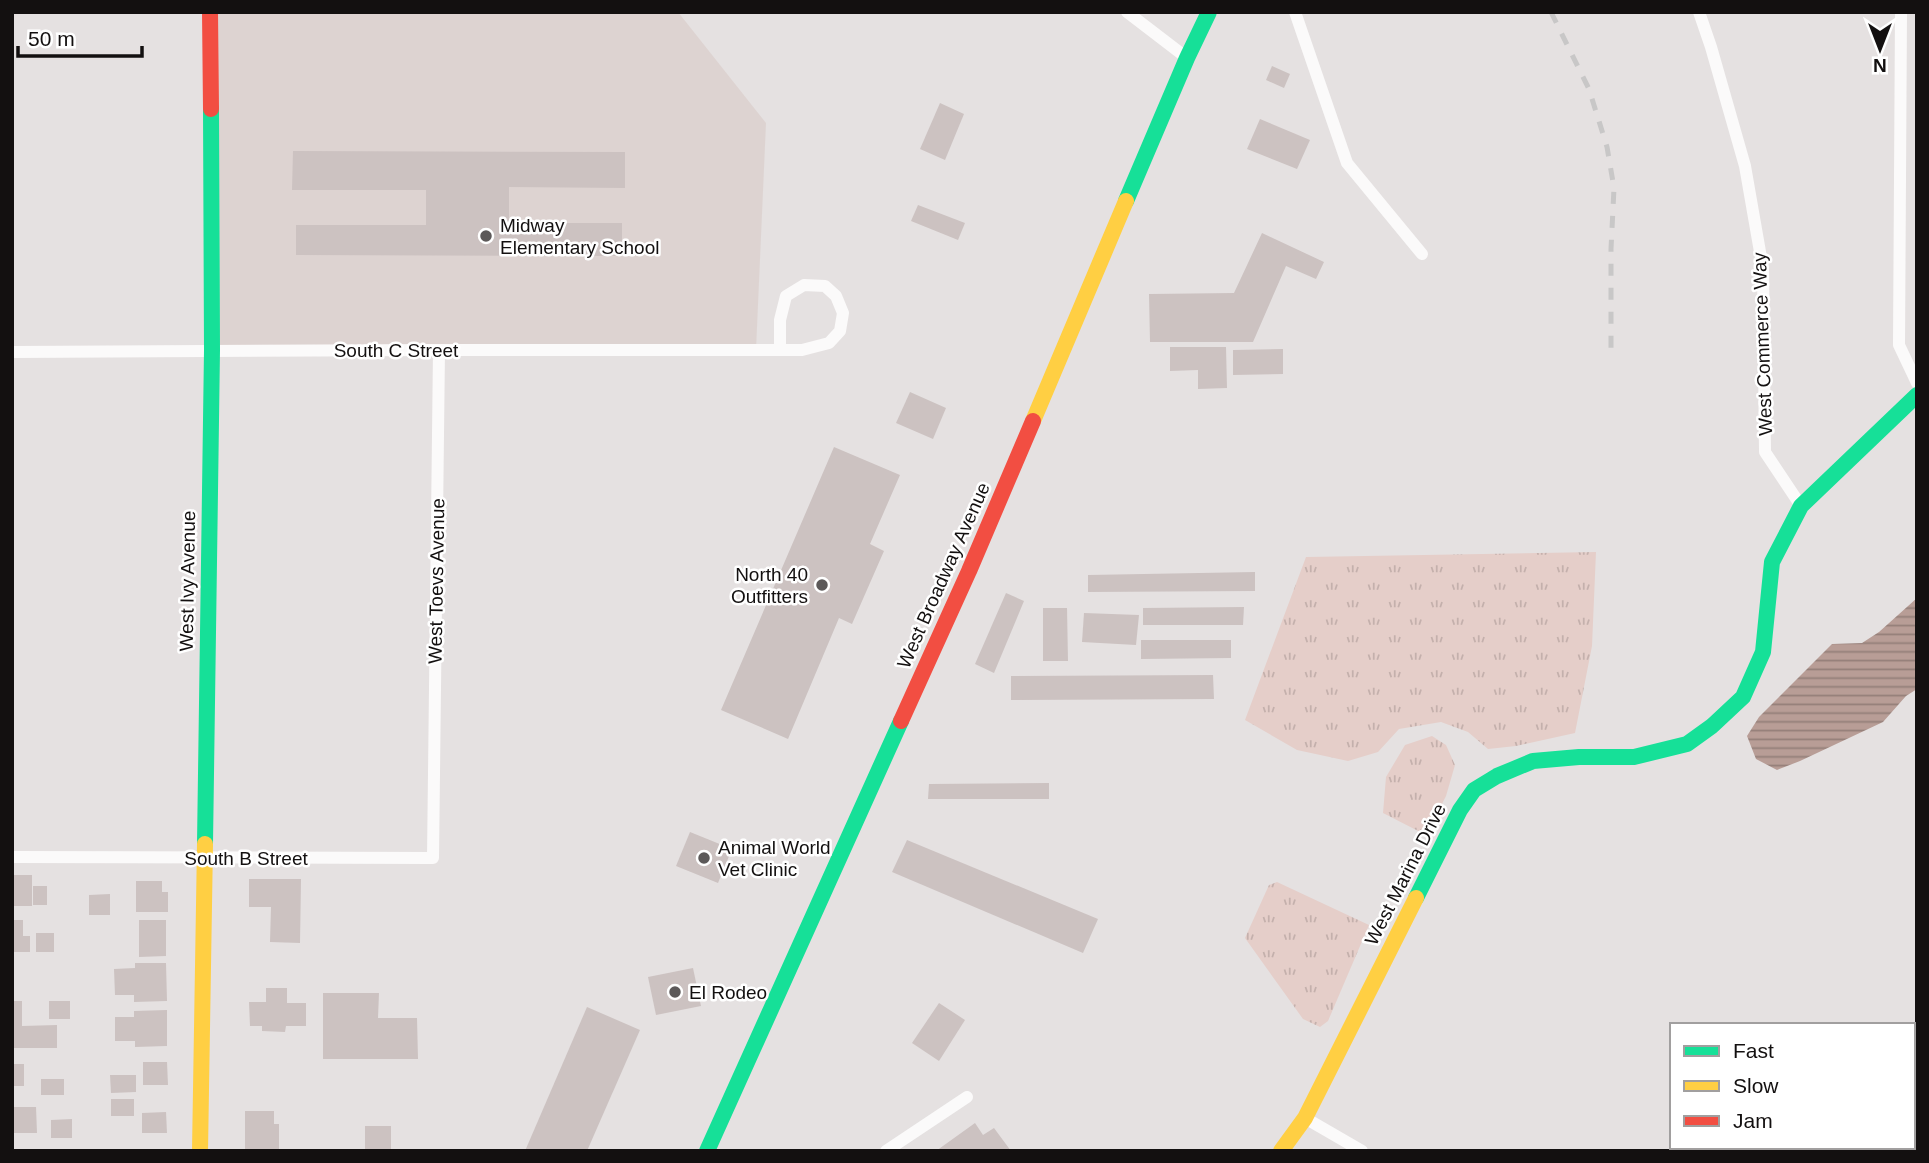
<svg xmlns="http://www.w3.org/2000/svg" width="1929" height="1163" font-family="Arial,sans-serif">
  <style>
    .built { fill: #ddd3d1 }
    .grass { fill: url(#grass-tufts) }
    .park { fill: url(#park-crowns) }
    .water { fill: url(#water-rules) }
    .building { fill: #ccc2c1 }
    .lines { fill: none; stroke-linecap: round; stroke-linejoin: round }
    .street { stroke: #fbfafa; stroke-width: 12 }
    .fast { stroke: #16e098; stroke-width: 16 }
    .slow { stroke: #ffcf43; stroke-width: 16 }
    .jam { stroke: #f24e42; stroke-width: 16 }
    .rail { stroke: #c8c7c7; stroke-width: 5; stroke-dasharray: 12 12; stroke-linecap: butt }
    .poi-dot { fill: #5c5959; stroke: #fff; stroke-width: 2.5 }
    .labels { text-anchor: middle; stroke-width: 5; stroke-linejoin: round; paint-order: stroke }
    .poi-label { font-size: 19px; fill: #131010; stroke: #fff; text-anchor: start }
    .street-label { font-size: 19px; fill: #131010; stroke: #fff }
  </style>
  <defs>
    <pattern id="grass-tufts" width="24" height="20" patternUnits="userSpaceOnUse" patternTransform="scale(1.75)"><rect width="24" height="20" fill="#e5cec9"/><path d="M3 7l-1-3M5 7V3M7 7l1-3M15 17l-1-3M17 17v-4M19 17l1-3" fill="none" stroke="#c4b0ac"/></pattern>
    <pattern id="park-crowns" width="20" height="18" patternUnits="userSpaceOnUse" patternTransform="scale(1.75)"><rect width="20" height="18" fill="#e5cec9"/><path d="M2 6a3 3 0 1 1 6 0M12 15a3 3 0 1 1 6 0" fill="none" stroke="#c4b0ac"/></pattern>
    <pattern id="water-rules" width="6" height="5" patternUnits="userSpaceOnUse" patternTransform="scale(1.75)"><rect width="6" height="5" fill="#b89d96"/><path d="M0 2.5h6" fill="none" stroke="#947f79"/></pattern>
  </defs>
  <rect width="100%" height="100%" fill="#e5e1e1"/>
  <path class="built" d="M211,12H678L766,123L756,350H212Z"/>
  <g class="grass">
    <path d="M1596,552L1592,646L1575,733L1516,746L1488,749L1468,732L1441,722L1399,729L1378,752L1348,761L1297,750L1245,720L1306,557Z"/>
    <path d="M1432,736L1446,745L1455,765L1446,796L1426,835L1383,813L1386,777L1405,745Z"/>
    <path d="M1277,882L1369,925L1328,1021L1320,1027L1303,1019L1245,938L1269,885Z"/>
  </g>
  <path class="park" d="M1917,1103V1151H1810L1818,1147H1913V1105Z"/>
  <path class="water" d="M1917,598V689L1906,696L1883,722L1800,761L1777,770L1756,759L1747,736L1759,717L1832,644L1862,643L1879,632Z"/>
  <g class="building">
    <path d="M1272,66L1290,74L1284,88L1266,80Z"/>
    <path d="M940,103L964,114L945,160L920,149Z"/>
    <path d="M1260,119L1310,140L1297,169L1247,149Z"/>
    <path d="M293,151L625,152V188L509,187V223H622V256L296,255V225H426V190H292Z"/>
    <path d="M918,205L965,223L958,240L911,221Z"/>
    <path d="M1262,233L1324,262L1316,279L1286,266L1253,342H1150L1149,294L1234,293Z"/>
    <path d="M1170,347H1226L1227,388L1198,389V370L1170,371Z"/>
    <path d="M1283,349V374L1233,375V350Z"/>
    <path d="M910,392L946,408L933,439L896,423Z"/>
    <path d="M834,447L900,475L870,544L884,551L852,624L839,618L788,739L721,710Z"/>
    <path d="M1255,572V591L1088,592V575Z"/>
    <path d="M1006,593L1024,601L994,673L975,664Z"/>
    <path d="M1244,607L1243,625H1143V608Z"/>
    <path d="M1043,608H1067L1068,661H1043Z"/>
    <path d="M1084,613L1139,615L1136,645L1082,642Z"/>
    <path d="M1141,640H1231V658L1141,659Z"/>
    <path d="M1213,675L1214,699L1011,700V676Z"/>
    <path d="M1049,783V799H928L929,784Z"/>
    <path d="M690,832L732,849L718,883L676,866Z"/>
    <path d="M907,840L1098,919L1083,953L892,872Z"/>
    <rect x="12" y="875" width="20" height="31"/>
    <path d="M249,879H301L300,943L270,942L271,907H249Z"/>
    <path d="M136,881H162V892H168V912H136Z"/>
    <rect x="33" y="886" width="14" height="19"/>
    <path d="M110,894V915H89V895Z"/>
    <path d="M12,920H23V936H30V952H12Z"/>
    <path d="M139,920H166V956L139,957Z"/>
    <rect x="36" y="933" width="18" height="19"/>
    <path d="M135,963H166L167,1001L134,1002V995H115L114,969L135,968Z"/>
    <path d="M693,968L701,1006L656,1015L648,977Z"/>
    <path d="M266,988H287V1003H306V1026H286L285,1032L262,1031V1026H250L249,1002H266Z"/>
    <path d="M323,993H379L378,1018H417L418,1059H323Z"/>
    <path d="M12,1001H22V1026L57,1025V1048H12Z"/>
    <rect x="49" y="1001" width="21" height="18"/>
    <path d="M939,1003L965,1020L939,1061L912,1043Z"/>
    <path d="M587,1007L640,1030L587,1151H525Z"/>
    <path d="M167,1010V1046L135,1047V1041H115V1017H134V1011Z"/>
    <path d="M143,1062H167L168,1085H143Z"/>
    <rect x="12" y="1064" width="12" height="22"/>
    <path d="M110,1075H136V1092L111,1093Z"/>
    <rect x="41" y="1079" width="23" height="16"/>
    <rect x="111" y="1099" width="23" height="17"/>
    <path d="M12,1107H36L37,1133H12Z"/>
    <path d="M245,1111H274V1124H279V1151H245Z"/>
    <path d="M166,1112L167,1133H142V1113Z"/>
    <path d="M72,1119V1138H51V1120Z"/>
    <path d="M975,1123L983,1135L994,1128L1011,1151H936Z"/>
    <rect x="365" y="1126" width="26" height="25"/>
  </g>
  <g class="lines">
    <g class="street">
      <path d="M1127,12L1187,58"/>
      <path d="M1295,12L1347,163L1422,254"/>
      <path d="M1699,12L1711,47L1745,166L1763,269L1765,452L1801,506"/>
      <path d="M1901,12L1899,345L1917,383"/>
      <path d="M12,352L439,350H802L829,343L840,331L843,313L836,296L825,286L804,285L786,296L780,320V350"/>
      <path d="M12,857L433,858L439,350"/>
      <path d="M1305,1118L1362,1151"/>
      <path d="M886,1151L967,1097"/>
    </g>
    <g class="fast">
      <path d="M1126,201L1187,58L1209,12"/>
      <path d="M205,844L212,350L211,109"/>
      <path d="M1416,898L1460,810L1474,790L1497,776L1533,761L1579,757H1634L1687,744L1712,726L1743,697L1763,652L1772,562L1801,506L1917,395"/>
      <path d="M707,1151L901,721"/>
    </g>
    <g class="slow">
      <path d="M1033,421L1126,201"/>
      <path d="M200,1151L205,844"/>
      <path d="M1281,1151L1305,1118L1416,898"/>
    </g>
    <g class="jam">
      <path d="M210,12L211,109"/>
      <path d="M901,721L969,571L1033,421"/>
    </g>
    <path class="rail" d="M1551,12L1589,89L1607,147L1614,188L1611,249V359"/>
  </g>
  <g class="poi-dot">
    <circle cx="486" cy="236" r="7"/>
    <circle cx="822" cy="585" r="7"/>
    <circle cx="704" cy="858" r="7"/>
    <circle cx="675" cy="992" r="7"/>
  </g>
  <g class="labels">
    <g class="poi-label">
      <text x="500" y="232">Midway<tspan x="500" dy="22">Elementary School</tspan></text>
      <text x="808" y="581" text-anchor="end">North 40<tspan x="808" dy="22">Outfitters</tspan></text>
      <text x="718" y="854">Animal World<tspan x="718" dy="22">Vet Clinic</tspan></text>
      <text x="689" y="999">El Rodeo</text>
    </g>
    <g class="street-label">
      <text transform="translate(1762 344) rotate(-92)" y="7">West Commerce Way</text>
      <text x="396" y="357">South C Street</text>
      <text transform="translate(943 575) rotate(-66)" y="7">West Broadway Avenue</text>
      <text transform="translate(187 581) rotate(-89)" y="7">West Ivy Avenue</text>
      <text transform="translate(436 581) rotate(-89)" y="7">West Toevs Avenue</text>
      <text x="246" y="865">South B Street</text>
      <text transform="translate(1405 874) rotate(-63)" y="7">West Marina Drive</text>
    </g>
  </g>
  <rect width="1929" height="1163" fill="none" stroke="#131010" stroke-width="28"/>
  <rect x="1670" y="1023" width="245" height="126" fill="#ffffff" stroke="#a19f9f" stroke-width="2"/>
  <rect x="1684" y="1046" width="35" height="10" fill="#16e098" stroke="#a19f9f" stroke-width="2"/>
  <text x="1733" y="1058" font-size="21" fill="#131010">Fast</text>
  <rect x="1684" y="1081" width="35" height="10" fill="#ffcf43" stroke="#a19f9f" stroke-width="2"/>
  <text x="1733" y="1093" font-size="21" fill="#131010">Slow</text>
  <rect x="1684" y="1116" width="35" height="10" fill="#f24e42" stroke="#a19f9f" stroke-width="2"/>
  <text x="1733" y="1128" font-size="21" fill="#131010">Jam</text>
  <g transform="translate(1880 49) rotate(180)" stroke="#ffffff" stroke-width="5" paint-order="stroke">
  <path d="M0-5L12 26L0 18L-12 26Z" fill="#131010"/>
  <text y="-10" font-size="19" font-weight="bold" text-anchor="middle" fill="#131010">N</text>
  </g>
  <path d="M18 46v10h124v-10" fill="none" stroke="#131010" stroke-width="3.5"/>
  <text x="28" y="46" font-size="21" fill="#131010" stroke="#ffffff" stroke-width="5" paint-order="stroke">50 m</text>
</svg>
